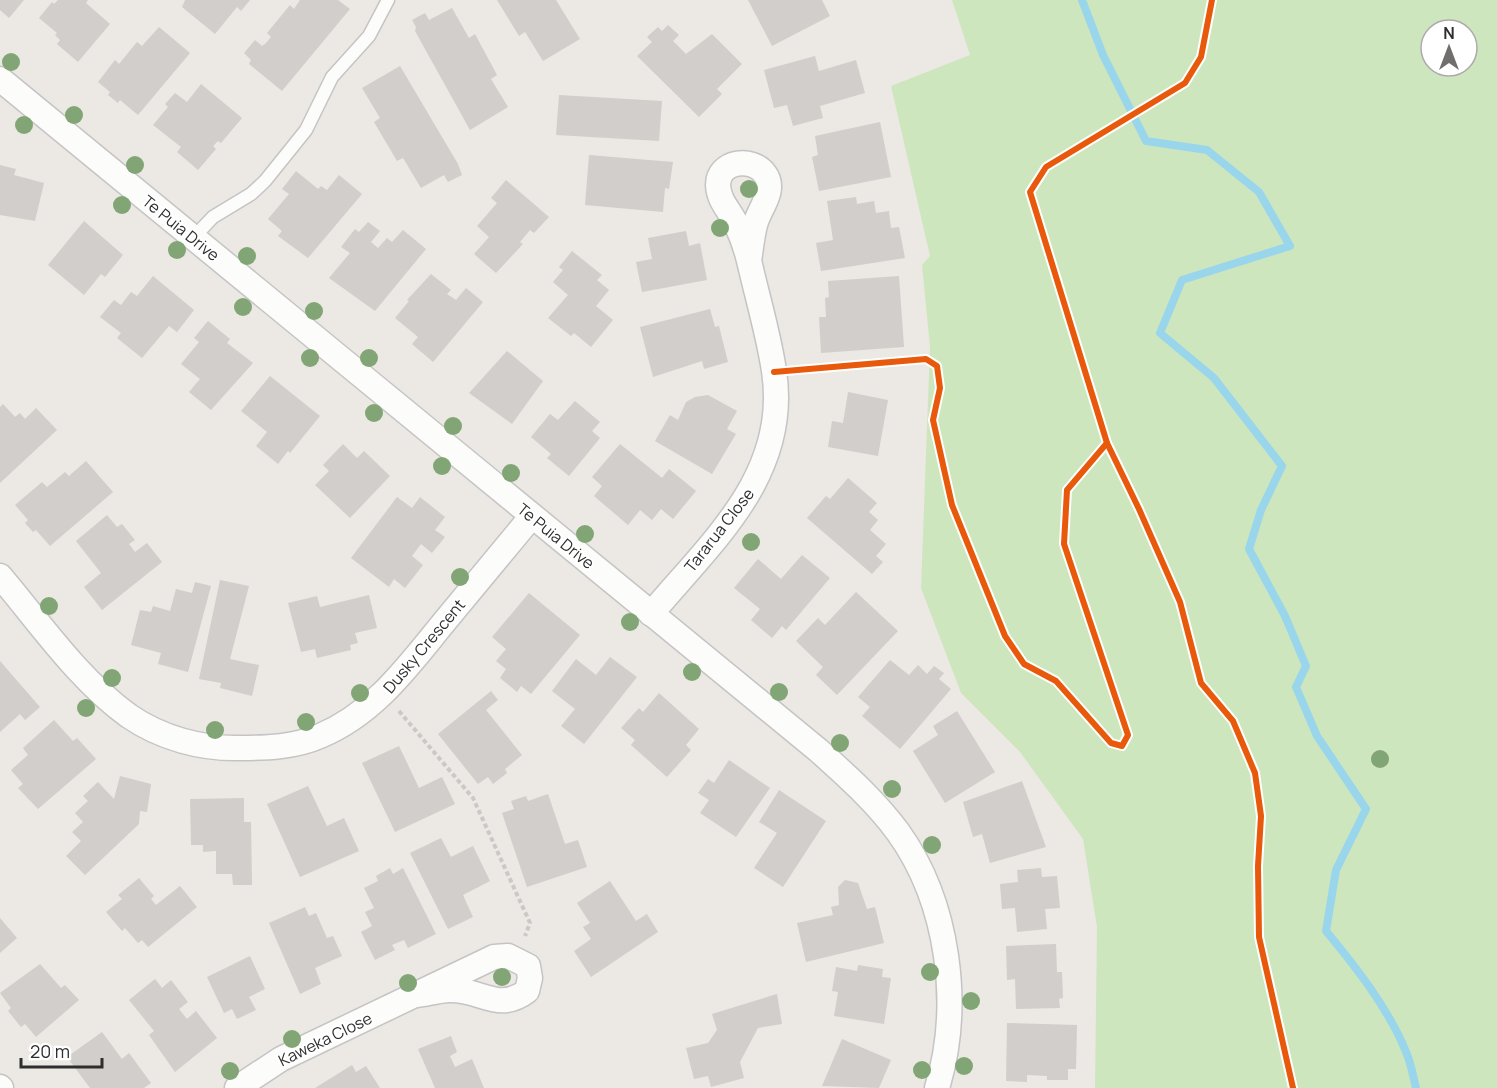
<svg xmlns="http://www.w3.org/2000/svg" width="1497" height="1088" font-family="Manrope,sans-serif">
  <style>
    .green { fill: #cee6be; fill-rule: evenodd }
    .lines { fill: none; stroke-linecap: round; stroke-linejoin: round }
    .stream { stroke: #99d6ec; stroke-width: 8 }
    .building { fill: #d1cecb }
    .service-casing { stroke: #c5c4c5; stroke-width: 15 }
    .minor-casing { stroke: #c5c4c5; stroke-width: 27 }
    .path { stroke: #c9c9c8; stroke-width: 4; stroke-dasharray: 4.5 3; stroke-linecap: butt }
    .service { stroke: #fcfcfb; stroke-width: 12 }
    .minor { stroke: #fcfcfb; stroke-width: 24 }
    .cycleway-casing { stroke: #fff; stroke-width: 10 }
    .cycleway { stroke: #e8590c; stroke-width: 6 }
    .tree { fill: #82a575 }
    .labels { text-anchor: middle; stroke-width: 4.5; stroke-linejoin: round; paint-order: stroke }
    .street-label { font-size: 16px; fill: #2e2e2e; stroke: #fff }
  </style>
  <rect width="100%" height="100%" fill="#ece8e4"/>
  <path class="green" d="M952,0H1497V1088H1095L1097,927L1083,839L1020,752L961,693L921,588L930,347L922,265L930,256L891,86L970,55ZM1431,30H1467V66H1431Z"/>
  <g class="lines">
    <path class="stream" d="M1082,0L1103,55L1146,141L1207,150L1259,192L1290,246L1182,280L1160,333L1214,378L1282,466L1261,510L1249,549L1285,616L1306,666L1296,687L1317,736L1366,809L1336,870L1326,931C1355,966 1389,1009 1406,1052C1411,1063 1413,1076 1416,1088"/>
  </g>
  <g class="building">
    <path d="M0,0H24L9,18L0,10Z"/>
    <path d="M58,0H88L86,3L110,24L78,62L57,44L60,40L55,35L57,33L39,18L52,2L54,4Z"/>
    <path d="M185,0H250L241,11L237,7L215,34L182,7Z"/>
    <path d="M300,0H338L350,9L282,91L249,64L251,60L244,53L255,40L262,46L266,43L271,37L267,33L290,5L294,9Z"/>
    <path d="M497,0H556L580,39L543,61L525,32L519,36Z"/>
    <path d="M748,0H822L830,16L772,46Z"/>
    <path d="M452,8L469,38L475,34L497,75L491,79L508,107L470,130L415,31L416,27L412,20L425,13L429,20Z"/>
    <path d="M668,25L679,35L673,41L686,54L712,34L742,64L717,89L722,94L699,117L637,56L652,42L647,37L658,27L662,31Z"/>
    <path d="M159,27L190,53L138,115L120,100L118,103L108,95L110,92L98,82L115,60L119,64L137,42L142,46Z"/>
    <path d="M815,56L819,71L856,60L865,93L820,106L823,118L793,126L787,105L774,108L764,70Z"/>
    <path d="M400,66L458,164L462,175L448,182L444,175L421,188L403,158L397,161L374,122L380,118L362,88Z"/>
    <path d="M201,84L242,118L221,143L218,141L213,146L216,149L198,170L177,152L181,147L153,125L168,107L165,104L175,93L187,102Z"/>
    <path d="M559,95L662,101L659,141L556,135Z"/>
    <path d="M880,122L891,177L819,191L812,157L818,155L815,136Z"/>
    <path d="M589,155L673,162L669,189L665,188L663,212L585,205Z"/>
    <path d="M0,165L16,169L14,175L44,183L35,221L0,215Z"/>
    <path d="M296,171L318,189L321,186L327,190L339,175L362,194L308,258L278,236L282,231L268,219L289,194L282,189Z"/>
    <path d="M506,180L549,217L534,233L530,230L520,242L523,244L496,273L474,254L489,237L477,226L497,203L491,198Z"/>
    <path d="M856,197L857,204L874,201L876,213L889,211L891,228L899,227L905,258L821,271L816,243L833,240L827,201Z"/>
    <path d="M84,221L123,255L105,277L101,274L84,295L48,265Z"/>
    <path d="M368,222L380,231L371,242L378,248L387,238L392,242L403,230L426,249L375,311L329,278L350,253L341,247L355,229L359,232Z"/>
    <path d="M686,231L689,246L700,243L707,280L642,292L636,262L652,259L648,238Z"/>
    <path d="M572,251L602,275L597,280L609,290L596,306L613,320L591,347L574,333L571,336L548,318L568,295L553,282L563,270L559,267Z"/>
    <path d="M431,274L451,290L447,294L456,300L466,288L483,302L433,362L412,344L418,337L395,318L409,301L407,300Z"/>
    <path d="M153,276L194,310L177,332L169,326L142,358L117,338L121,333L100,317L114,300L121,305L131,292L137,296Z"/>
    <path d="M899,276L904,347L821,353L819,317H826L825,298L829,297L828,281Z"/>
    <path d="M710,309L715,327L719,326L728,362L704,369L702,361L653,377L640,327Z"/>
    <path d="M208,321L230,339L227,343L253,363L211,410L189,392L200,379L181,364L199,342L194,338Z"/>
    <path d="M507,351L543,381L512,424L469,393Z"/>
    <path d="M270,376L320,416L290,453L288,451L278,464L256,446L267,432L241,411Z"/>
    <path d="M848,392L888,400L878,456L828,447L832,421L843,423Z"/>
    <path d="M708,395L737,411L727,429L736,434L712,474L655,441L670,415L678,420L686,402L695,397Z"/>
    <path d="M575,401L600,422L592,431L600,438L569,476L547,458L551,454L531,437L550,414L558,420Z"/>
    <path d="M3,404L15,417L20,413L25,419L36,408L57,430L0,483V407Z"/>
    <path d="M343,444L357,458L364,451L390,476L350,518L315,485L329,471L323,465Z"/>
    <path d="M620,444L662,478L669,469L696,491L673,519L661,509L652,520L640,510L628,525L594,496L602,486L592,477Z"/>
    <path d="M86,461L113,492L50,546L36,530L33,532L25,523L28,520L15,505L42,482L47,487L65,472L69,476Z"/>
    <path d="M848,478L877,503L869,512L878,520L870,530L886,544L876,556L883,562L872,574L807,518L826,496L830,499Z"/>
    <path d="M397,497L412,508L420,497L445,517L435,530L445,537L432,553L421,544L412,556L423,565L405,588L394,579L389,587L351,558Z"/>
    <path d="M107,515L117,527L122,524L135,540L129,544L135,552L147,543L162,562L102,610L84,587L101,573L76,541Z"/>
    <path d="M802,555L830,578L786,630L782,626L772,638L751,620L760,609L734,588L758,559L781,579Z"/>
    <path d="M220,580L249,586L230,659L259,665L252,696L220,688L221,683L199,679Z"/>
    <path d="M195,582L211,586L188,672L158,664L161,653L131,645L140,610L151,612L153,606L170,611L176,589L192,593Z"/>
    <path d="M856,592L898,631L837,695L816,675L823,667L796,641L818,618L825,625Z"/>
    <path d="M529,593L580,635L531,694L521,686L517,692L500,678L506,669L496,661L506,649L492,637Z"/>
    <path d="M369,595L377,628L355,633L358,643L350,645L351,650L317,658L315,649L301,652L288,603L317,596L320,607Z"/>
    <path d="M610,657L637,677L584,744L561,726L575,709L552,691L576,659L596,675Z"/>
    <path d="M890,660L909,675L918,665L927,674L934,666L944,673L939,679L951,689L900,749L862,716L870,707L858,697Z"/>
    <path d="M0,661L40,707L25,720L20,714L0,732Z"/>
    <path d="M491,691L498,700L486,710L522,755L505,769L507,773L493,784L488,777L478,784L438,734Z"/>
    <path d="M659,693L699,729L686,745L691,750L667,777L631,745L635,740L621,728L639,708L643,712Z"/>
    <path d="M957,711L995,772L945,803L913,751L938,735L933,726Z"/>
    <path d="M54,720L73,741L77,738L96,759L38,809L18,788L23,784L11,770L28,755L23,748Z"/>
    <path d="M399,746L419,788L442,777L455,804L395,832L362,763Z"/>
    <path d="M729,760L770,788L736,837L700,813L709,800L698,793L708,779L714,783Z"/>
    <path d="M120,776L151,784L147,812L140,811L139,824L85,875L66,856L81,841L72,832L83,822L75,813L88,801L83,796L98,782L114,799Z"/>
    <path d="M1022,781L1046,847L990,863L982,834L973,837L963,802Z"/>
    <path d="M308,786L327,826L344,818L359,851L300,877L267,804Z"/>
    <path d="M779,790L826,821L783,887L754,868L777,833L759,822Z"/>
    <path d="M548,794L565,844L578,840L587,867L527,887L502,813L514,809L511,801L526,796L528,801Z"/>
    <path d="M244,798V822H251L252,885H233L232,874H216V851L203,852V845H191L190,799Z"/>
    <path d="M441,838L451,857L473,846L490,881L463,895L473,917L448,929L410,853Z"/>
    <path d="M390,868L393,874L403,868L436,934L408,948L404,940L392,945L395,950L375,960L361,932L372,926L365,912L374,908L364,888L378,881L376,876Z"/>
    <path d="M1041,868L1042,877L1057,876L1060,908L1045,909L1047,929L1017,932L1015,908L1002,909L1000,884L1018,882L1017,870Z"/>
    <path d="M139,878L154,896L151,899L156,905L180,886L197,907L148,947L142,940L138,943L125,928L122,931L106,912L122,899L118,895Z"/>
    <path d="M845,880L858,883L867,909L875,907L884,943L806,962L797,923L833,915L831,907L839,905L838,887Z"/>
    <path d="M610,881L636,921L647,914L658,932L591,977L574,951L591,939L583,927L590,923L577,903Z"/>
    <path d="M305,907L309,916L316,913L327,938L333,936L342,956L315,968L321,984L300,994L269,923Z"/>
    <path d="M0,918L17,938L0,953Z"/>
    <path d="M1056,944L1057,972H1062L1063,998L1059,999L1060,1008L1016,1009L1015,979L1007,980L1006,946Z"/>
    <path d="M250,956L265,989L249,997L256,1010L237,1019L232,1009L224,1013L207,977Z"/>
    <path d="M40,964L61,988L65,985L79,1000L36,1037L25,1024L21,1027L8,1011L11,1008L0,993Z"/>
    <path d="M858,965L883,969L882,977L891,978L884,1024L834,1016L838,992L832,991L836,967L857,971Z"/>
    <path d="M155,979L162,988L171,980L188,1002L179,1009L187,1019L196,1011L217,1038L175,1072L149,1035L154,1031L129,1000Z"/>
    <path d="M777,994L782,1024L758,1028L740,1062L744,1078L711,1087L708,1076L694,1079L686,1048L708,1043L717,1030L712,1014Z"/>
    <path d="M1007,1023L1077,1025L1076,1069H1068V1080H1047V1076L1027,1075V1082L1006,1081Z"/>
    <path d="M102,1032L122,1059L129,1053L151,1083L144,1088H90L67,1057Z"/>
    <path d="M451,1036L457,1052L450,1056L455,1067L472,1059L484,1088H435L418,1049Z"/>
    <path d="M842,1039L891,1060L879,1088L822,1086Z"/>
    <path d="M352,1065L356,1072L366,1066L380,1088H315Z"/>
  </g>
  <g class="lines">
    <g class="service-casing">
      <path id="service" d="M193,238L213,217L251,194L265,181L306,130L332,77L369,36L388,0"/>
    </g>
    <g class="minor-casing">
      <g id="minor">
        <path d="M0,79L818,750C847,776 875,801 898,832C949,903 962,1006 937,1088"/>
        <path d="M0,576C40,623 78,679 129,716C161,738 201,749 240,748C267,748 295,747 320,736C375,713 408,666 445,621C474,586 503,551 532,516"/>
        <path d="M651,614C711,542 790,475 774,371C769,337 759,303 751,269C748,255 743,239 737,226C731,211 719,203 718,185C718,161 752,156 765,174C777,191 759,208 755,225C752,236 751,249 749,261"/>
        <path d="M0,1087L1,1088"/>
        <path d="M237,1088L281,1059L494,957L508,956L528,966L530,978L527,991C498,1013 481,989 450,990C439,990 427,994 417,995"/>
      </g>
    </g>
    <path class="path" d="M399,711L473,798L530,923L525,936"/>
    <use href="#service" class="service"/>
    <use href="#minor" class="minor"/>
    <g class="cycleway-casing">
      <g id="cycleway">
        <path d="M1212,0L1201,57L1185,83L1046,167L1030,192L1107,443L1139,509L1180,602L1201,683L1233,721L1255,773L1261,816L1258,866L1259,937L1293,1088"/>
        <path d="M774,372L926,359L937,366L940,388L933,420L952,505L1005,636L1024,664L1056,681L1111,743L1122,746L1128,735L1064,544L1067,490L1107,443"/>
      </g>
    </g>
    <use href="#cycleway" class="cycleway"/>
  </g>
  <g class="tree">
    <circle cx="11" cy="62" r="9"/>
    <circle cx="74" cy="115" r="9"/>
    <circle cx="24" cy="125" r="9"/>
    <circle cx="135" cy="165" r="9"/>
    <circle cx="749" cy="189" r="9"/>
    <circle cx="122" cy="205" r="9"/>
    <circle cx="720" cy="228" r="9"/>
    <circle cx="177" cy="250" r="9"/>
    <circle cx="247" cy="256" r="9"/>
    <circle cx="243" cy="307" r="9"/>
    <circle cx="314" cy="311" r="9"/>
    <circle cx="310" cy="358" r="9"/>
    <circle cx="369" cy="358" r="9"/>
    <circle cx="374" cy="413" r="9"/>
    <circle cx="453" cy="426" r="9"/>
    <circle cx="442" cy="466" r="9"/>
    <circle cx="511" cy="473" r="9"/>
    <circle cx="585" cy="534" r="9"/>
    <circle cx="751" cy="542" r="9"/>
    <circle cx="460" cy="577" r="9"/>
    <circle cx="49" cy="606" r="9"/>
    <circle cx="630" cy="622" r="9"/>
    <circle cx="692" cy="672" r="9"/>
    <circle cx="112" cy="678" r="9"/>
    <circle cx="779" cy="692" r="9"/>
    <circle cx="360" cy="693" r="9"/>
    <circle cx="86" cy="708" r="9"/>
    <circle cx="306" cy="722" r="9"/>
    <circle cx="215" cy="730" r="9"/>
    <circle cx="840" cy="743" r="9"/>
    <circle cx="1380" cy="759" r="9"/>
    <circle cx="892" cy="789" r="9"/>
    <circle cx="932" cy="845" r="9"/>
    <circle cx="930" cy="972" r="9"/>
    <circle cx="502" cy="977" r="9"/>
    <circle cx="408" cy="983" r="9"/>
    <circle cx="971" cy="1001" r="9"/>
    <circle cx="292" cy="1039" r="9"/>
    <circle cx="964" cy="1066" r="9"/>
    <circle cx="922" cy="1070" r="9"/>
    <circle cx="230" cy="1071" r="9"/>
  </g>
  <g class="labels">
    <g class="street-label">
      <text transform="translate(181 228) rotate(39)" y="6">Te Puia Drive</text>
      <text transform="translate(719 530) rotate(-52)" y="6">Tararua Close</text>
      <text transform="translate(556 536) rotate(39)" y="6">Te Puia Drive</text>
      <text transform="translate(424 646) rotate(-50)" y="6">Dusky Crescent</text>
      <text transform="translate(325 1039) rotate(-26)" y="6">Kaweka Close</text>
    </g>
  </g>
  <g transform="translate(1449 48)"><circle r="28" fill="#ffffff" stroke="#ababab" stroke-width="1.5"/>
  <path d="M0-4.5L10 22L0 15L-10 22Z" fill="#706f6e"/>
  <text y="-9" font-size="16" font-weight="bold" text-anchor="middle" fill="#2e2e2e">N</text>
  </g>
  <path d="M21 1058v9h81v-9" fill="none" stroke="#2e2e2e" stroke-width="3"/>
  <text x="30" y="1058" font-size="18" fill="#2e2e2e" stroke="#ffffff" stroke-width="4.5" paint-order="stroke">20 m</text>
</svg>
